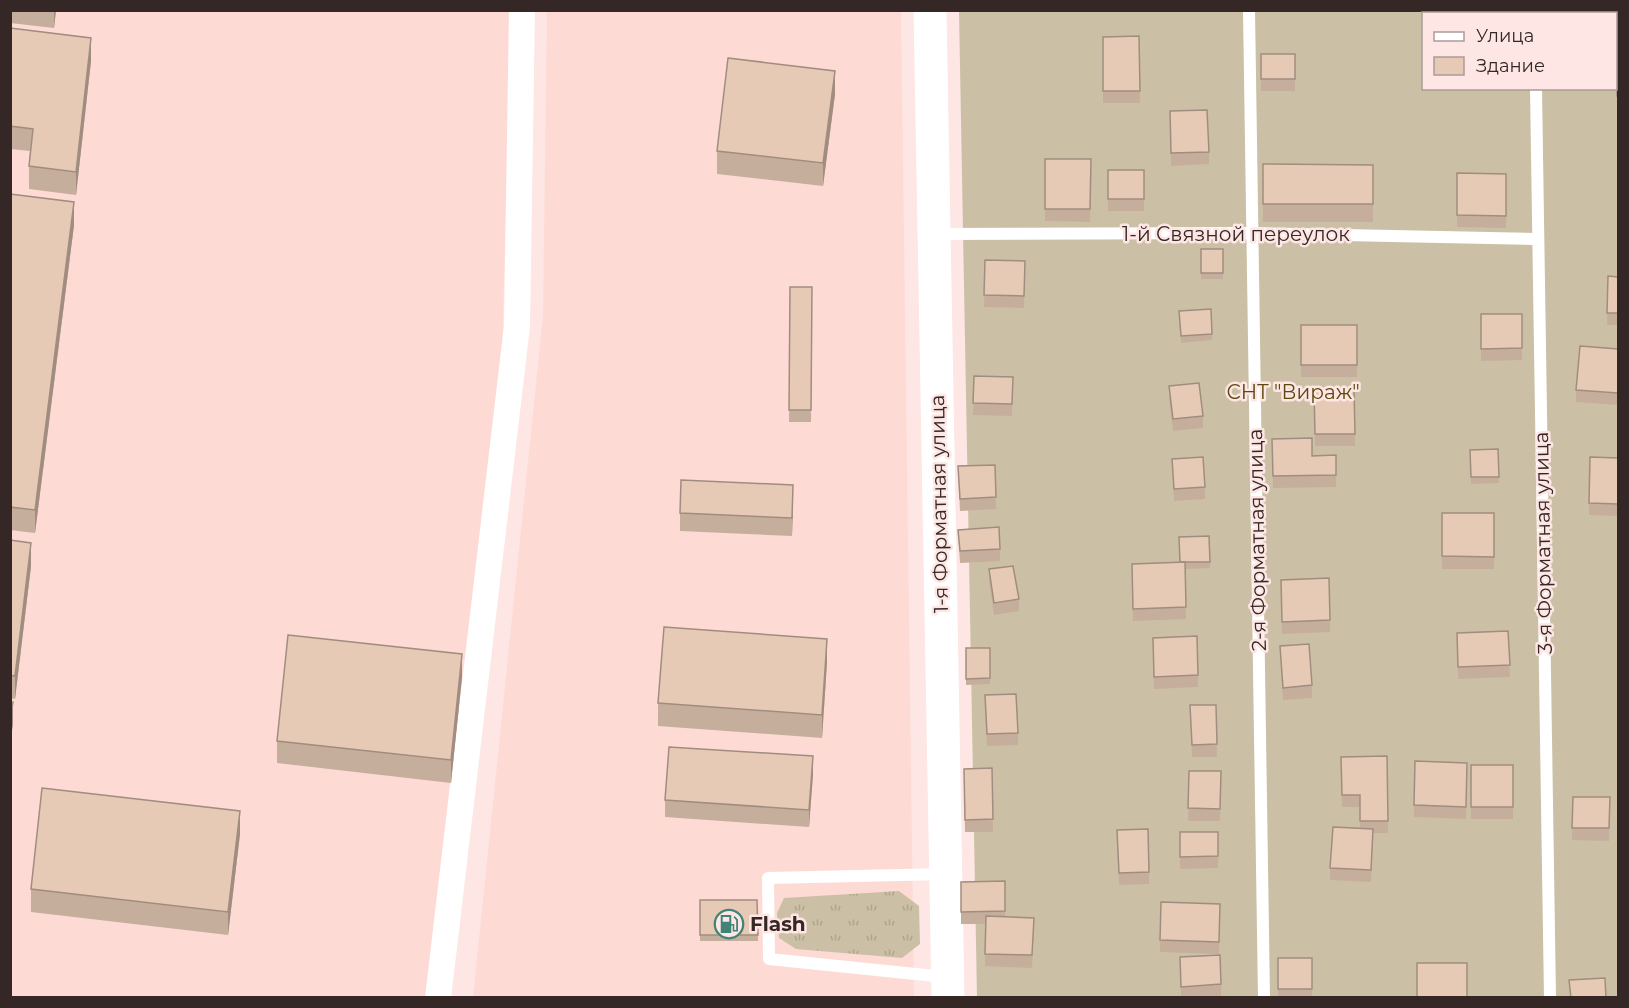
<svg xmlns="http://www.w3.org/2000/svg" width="1629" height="1008" font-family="Montserrat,sans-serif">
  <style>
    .built { fill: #fedad5 }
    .grass { fill: url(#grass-tufts) }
    .garden { fill: #cbc0a5; fill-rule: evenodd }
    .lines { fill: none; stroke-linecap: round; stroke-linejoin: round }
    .lane { stroke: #fff; stroke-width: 12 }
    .street { stroke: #fff; stroke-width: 26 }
    .secondary { stroke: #fff; stroke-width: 33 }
    .wall { fill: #c6ae9d }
    .shaded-wall { fill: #a18d7f }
    .building { fill: #e6cab6; stroke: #a18d7f; stroke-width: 1.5 }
    .labels { text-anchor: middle; stroke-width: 5; stroke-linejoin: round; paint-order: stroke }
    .street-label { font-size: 20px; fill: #342725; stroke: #fde6e3 }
    .park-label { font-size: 20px; fill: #5c4811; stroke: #fde6e3 }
    .poi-label { font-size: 20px; font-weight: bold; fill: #342725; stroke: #fde6e3; text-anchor: start }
  </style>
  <defs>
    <pattern id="grass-tufts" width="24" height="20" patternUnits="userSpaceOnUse" patternTransform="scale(1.5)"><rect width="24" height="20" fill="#cbc0a5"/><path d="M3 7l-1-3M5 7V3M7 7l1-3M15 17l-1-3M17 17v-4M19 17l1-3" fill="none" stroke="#afa58e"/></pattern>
  </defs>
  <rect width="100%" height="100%" fill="#fde6e3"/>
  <g class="built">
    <path d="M10,11H511L502,358L433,997H11Z"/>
    <path d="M547,11H901L914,997L473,998L543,316Z"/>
  </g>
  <path class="grass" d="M899,891L919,906L920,944L902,958L796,949L779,938L777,913L784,898Z"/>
  <path class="garden" d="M959,11H1618V997H977ZM1424,14H1616V88H1424Z"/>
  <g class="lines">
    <g class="lane">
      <path d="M1249,10L1264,998"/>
      <path d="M1535,10V14"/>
      <path d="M1536,88L1550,998"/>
      <path d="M936,234L1252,233L1538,239"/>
      <path d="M945,874L768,878L769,959L945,977"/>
    </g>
    <path class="street" d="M438,998L517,326L522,10"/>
    <path class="secondary" d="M930,10L948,998"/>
  </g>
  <g class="wall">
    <path d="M10,10H56L54,28L10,23Z"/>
    <path d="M1600,10H1618V108H1617L1616,14H1600Z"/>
    <path d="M10,28L91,61L76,195L29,189V166L30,151L10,149Z"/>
    <path d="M1139,36L1140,103H1103V37Z"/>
    <rect x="1261" y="54" width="34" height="37"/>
    <path d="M835,94L823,186L717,174V151Z"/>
    <path d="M1170,111L1209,152V164L1171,166Z"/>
    <path d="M1045,159H1091L1090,222L1045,221Z"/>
    <path d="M1263,164L1373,165V222H1263Z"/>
    <rect x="1108" y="170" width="36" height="41"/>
    <path d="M1457,173L1506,174V228L1457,227Z"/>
    <path d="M10,194L74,225L35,533L10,530Z"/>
    <rect x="1201" y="249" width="22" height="30"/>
    <path d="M985,260L1025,261L1024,308L984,307Z"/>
    <path d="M1608,276L1618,277V325H1607Z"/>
    <path d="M790,287H812L811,422H789Z"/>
    <path d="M1179,311L1212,334V340L1181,343Z"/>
    <path d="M1481,314H1522V360L1481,361Z"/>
    <rect x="1301" y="325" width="56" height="52"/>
    <path d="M1618,349V405L1576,402V390Z"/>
    <path d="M974,376L1013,377L1012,416L973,415Z"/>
    <path d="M1169,386L1203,416V428L1173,431L1169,399Z"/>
    <path d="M1354,389L1355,446H1315L1314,390Z"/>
    <path d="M1272,439L1312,456L1336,455V487L1273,488Z"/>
    <path d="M1498,449L1499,483L1471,484L1470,450Z"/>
    <path d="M1618,458V516L1589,515V503Z"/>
    <path d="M1172,459L1205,487V499L1174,501Z"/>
    <path d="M995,465L996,509L960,511L958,466Z"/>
    <path d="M793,503L792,536L680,531V513Z"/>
    <rect x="1442" y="513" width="52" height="56"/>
    <path d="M958,530L1000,549V561L960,563Z"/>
    <path d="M1209,536L1210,568L1185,569L1186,619L1133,621L1132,576L1180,562Z"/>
    <path d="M10,540L31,566L15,699L10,698Z"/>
    <path d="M989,569L1019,599V611L994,615L989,581Z"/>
    <path d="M1281,580L1330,620V632L1282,634Z"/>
    <path d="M1508,631L1510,677L1458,679L1457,633Z"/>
    <path d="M1280,646L1312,685V698L1283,700Z"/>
    <path d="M966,648H990V684L966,685Z"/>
    <path d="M1153,650L1198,675V687L1154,689Z"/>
    <path d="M827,662L822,738L658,726V703Z"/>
    <path d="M462,677L451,783L277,763V741Z"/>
    <path d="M985,695L1018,733V745L987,746Z"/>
    <path d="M1190,705H1216L1217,757H1192Z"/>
    <path d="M1387,756L1388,833H1373L1371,882L1330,880V868L1360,828V807H1342L1341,757Z"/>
    <path d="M1467,763L1466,819L1414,817V805Z"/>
    <rect x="1471" y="765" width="42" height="54"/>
    <path d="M992,768L993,832H965L964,769Z"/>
    <path d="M1189,771H1221L1220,821H1188Z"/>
    <path d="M813,774L809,827L665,817V800Z"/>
    <path d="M1573,797H1610L1609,841L1572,840Z"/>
    <path d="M1180,832H1218V868L1180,869Z"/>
    <path d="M240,834L228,935L31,912V889Z"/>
    <path d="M1117,842L1149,872V884L1119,885Z"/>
    <path d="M1005,881V917L1034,918L1032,968L985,966L986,924H961V882Z"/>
    <path d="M700,900H757L758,941H700Z"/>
    <path d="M1161,902L1220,904L1219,954L1160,952Z"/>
    <path d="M1180,957L1221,984V997L1181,998Z"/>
    <rect x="1278" y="958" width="34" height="40"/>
  </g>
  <g class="shaded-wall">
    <path d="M54,10H56L54,28Z"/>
    <path d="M91,38V61L76,195V172Z"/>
    <path d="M835,71V94L823,186V163Z"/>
    <path d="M74,202V225L35,533V510Z"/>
    <path d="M793,485V503L792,536V518Z"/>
    <path d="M31,543V566L15,699V676Z"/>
    <path d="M827,639V662L822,738V715Z"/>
    <path d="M462,654V677L451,783V760Z"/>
    <path d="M13,702V725L10,742V719Z"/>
    <path d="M813,756V774L809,827V810Z"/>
    <path d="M240,811V834L228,935V912Z"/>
  </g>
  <g class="building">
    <rect x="1457" y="10" width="38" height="4"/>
    <path d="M1600,10H1618V20H1616V14H1600Z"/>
    <path d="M10,28L91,38L76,172L29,166L33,129L10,126Z"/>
    <rect x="1616" y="28" width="2" height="32"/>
    <path d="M1139,36L1140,91H1103V37Z"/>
    <rect x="1261" y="54" width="34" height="25"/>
    <path d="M728,58L835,71L823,163L717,151Z"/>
    <rect x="1617" y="64" width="1" height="32"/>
    <path d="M1207,110L1209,152L1171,153L1170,111Z"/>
    <path d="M1045,159H1091L1090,209H1045Z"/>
    <path d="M1263,164L1373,165V204H1263Z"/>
    <rect x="1108" y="170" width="36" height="29"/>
    <path d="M1457,173L1506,174V216L1457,215Z"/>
    <path d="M10,194L74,202L35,510L10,507Z"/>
    <rect x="1201" y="249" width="22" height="24"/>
    <path d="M985,260L1025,261L1024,296L984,295Z"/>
    <path d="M1608,276L1618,277V313H1607Z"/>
    <path d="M790,287H812L811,410H789Z"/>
    <path d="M1211,309L1212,334L1181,336L1179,311Z"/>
    <path d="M1481,314H1522V348L1481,349Z"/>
    <rect x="1301" y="325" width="56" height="40"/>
    <path d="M1580,346L1618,349V393L1576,390Z"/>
    <path d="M974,376L1013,377L1012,404L973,403Z"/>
    <path d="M1199,383L1203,416L1173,419L1169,386Z"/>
    <path d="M1354,389L1355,434H1315L1314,390Z"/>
    <path d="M1312,438V456L1336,455V475L1273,476L1272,439Z"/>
    <path d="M1498,449L1499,477H1471L1470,450Z"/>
    <path d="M1203,457L1205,487L1174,489L1172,459Z"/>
    <path d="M1590,457L1618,458V504L1589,503Z"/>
    <path d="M995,465L996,497L960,499L958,466Z"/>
    <path d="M681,480L793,485L792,518L680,513Z"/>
    <path d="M1442,513H1494V557L1442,556Z"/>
    <path d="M999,527L1000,549L960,551L958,530Z"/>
    <path d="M1209,536L1210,562H1180L1179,537Z"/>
    <path d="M10,540L31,543L15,676L10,675Z"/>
    <path d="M1185,562L1186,607L1133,609L1132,564Z"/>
    <path d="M1013,566L1019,599L994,603L989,569Z"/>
    <path d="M1329,578L1330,620L1282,622L1281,580Z"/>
    <path d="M664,627L827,639L822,715L658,703Z"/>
    <path d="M1508,631L1510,665L1458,667L1457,633Z"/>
    <path d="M288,635L462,654L451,760L277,741Z"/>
    <path d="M1197,636L1198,675L1154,677L1153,638Z"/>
    <path d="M1309,644L1312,685L1283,688L1280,646Z"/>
    <path d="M966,648H990V678L966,679Z"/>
    <path d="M1016,694L1018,733L987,734L985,695Z"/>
    <path d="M10,702H13L10,719Z"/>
    <path d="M1190,705H1216L1217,744L1192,745Z"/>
    <path d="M669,747L813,756L809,810L665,800Z"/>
    <path d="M1387,756L1388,821H1360V795H1342L1341,757Z"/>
    <path d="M1415,761L1467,763L1466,807L1414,805Z"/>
    <rect x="1471" y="765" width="42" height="42"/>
    <path d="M992,768L993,819L965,820L964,769Z"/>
    <path d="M1189,771H1221L1220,809L1188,808Z"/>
    <path d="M42,788L240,811L228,912L31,889Z"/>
    <path d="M1573,797H1610L1609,828H1572Z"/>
    <path d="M1333,827L1373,829L1371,870L1330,868Z"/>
    <path d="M1148,829L1149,872L1119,873L1117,830Z"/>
    <path d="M1180,832H1218V856L1180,857Z"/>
    <path d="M1005,881V911L961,912V882Z"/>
    <path d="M700,900H757L758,935H700Z"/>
    <path d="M1161,902L1220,904L1219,942L1160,940Z"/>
    <path d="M986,916L1034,918L1032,955L985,954Z"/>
    <path d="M1220,955L1221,984L1181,987L1180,957Z"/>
    <rect x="1278" y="958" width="34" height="31"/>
    <rect x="1417" y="963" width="50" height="35"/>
    <path d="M1605,978L1606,998H1571L1569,980Z"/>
  </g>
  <defs>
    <g id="fuel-ring" transform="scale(1.5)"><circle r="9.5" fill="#fde6e3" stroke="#408477" stroke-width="1.5"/><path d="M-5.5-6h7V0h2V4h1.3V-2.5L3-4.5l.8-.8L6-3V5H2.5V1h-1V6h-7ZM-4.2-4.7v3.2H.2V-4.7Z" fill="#408477"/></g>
  </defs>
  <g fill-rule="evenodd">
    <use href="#fuel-ring" x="729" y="924"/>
  </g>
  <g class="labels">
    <g class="street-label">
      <text x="1236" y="241">1-й Связной переулок</text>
      <text transform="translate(939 504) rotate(-91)" y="7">1-я Форматная улица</text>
      <text transform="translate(1257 540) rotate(-91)" y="7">2-я Форматная улица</text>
      <text transform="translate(1543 543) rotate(-91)" y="7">3-я Форматная улица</text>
    </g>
    <g class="park-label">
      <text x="1293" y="399">СНТ "Вираж"</text>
    </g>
    <g class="poi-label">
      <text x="750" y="931">Flash</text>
    </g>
  </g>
  <rect width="1629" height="1008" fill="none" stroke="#342725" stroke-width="24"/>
  <rect x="1422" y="12" width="195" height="78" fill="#fde6e3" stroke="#ad9a97" stroke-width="1.5"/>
  <rect x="1434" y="32" width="30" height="9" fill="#ffffff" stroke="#ad9a97" stroke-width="1.5"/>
  <text x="1476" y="42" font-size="18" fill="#342725">Улица</text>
  <rect x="1434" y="57" width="30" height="18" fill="#e6cab6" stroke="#ad9a97" stroke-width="1.5"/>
  <text x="1476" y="72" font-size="18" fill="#342725">Здание</text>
</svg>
